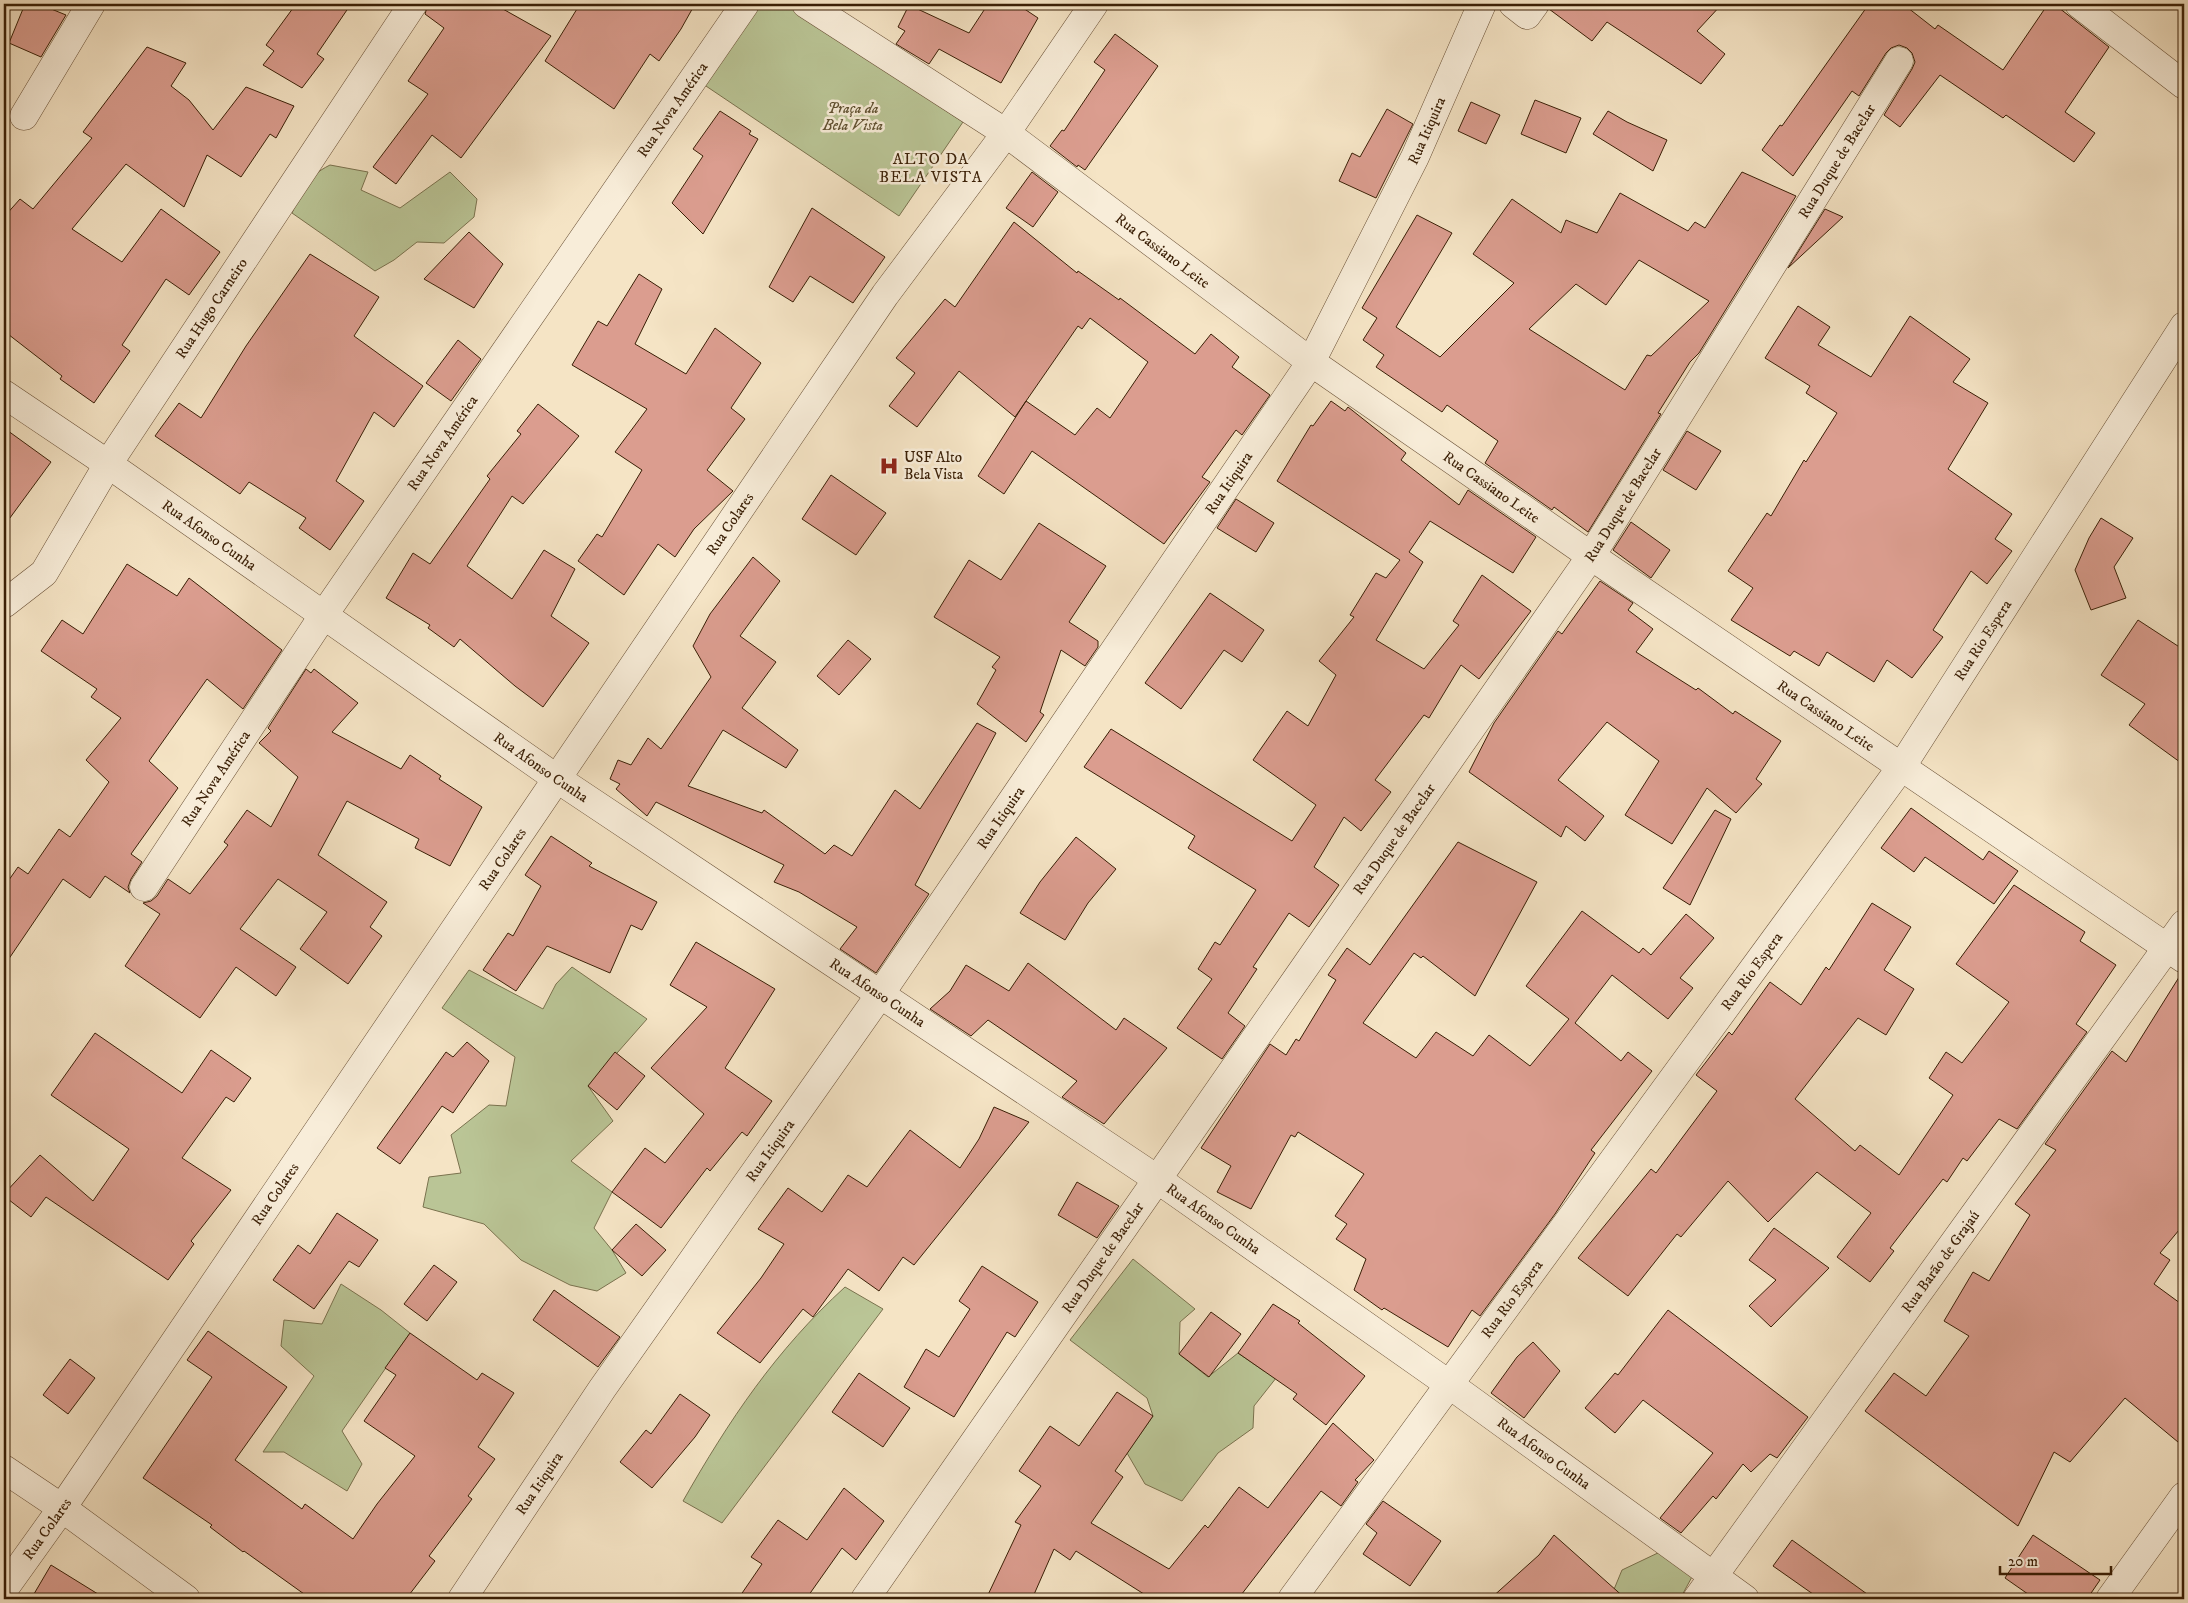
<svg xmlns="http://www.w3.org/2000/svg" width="2188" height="1603" font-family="'IM FELL DW Pica',serif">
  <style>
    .green { fill: #bac596; stroke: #7a724e }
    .building { fill: #db9d8f; stroke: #3a1f06; fill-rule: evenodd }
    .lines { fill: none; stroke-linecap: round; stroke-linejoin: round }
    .minor-casing { stroke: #695036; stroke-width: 29 }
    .minor { stroke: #f8edd9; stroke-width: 28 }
    .labels { text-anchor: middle; stroke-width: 5; stroke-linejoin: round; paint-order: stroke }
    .park-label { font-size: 15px; font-style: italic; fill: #605131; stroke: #f8edd9 }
    .street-label { font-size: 15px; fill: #3a1f06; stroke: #f8edd9 }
    .poi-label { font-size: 15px; fill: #3a1f06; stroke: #f8edd9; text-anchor: start }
    .neighbourhood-label { font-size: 16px; letter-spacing: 1px; fill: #3a1f06; stroke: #f8edd9 }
  </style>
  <rect width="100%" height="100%" fill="#f5e4c5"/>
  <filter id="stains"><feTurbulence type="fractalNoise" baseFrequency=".004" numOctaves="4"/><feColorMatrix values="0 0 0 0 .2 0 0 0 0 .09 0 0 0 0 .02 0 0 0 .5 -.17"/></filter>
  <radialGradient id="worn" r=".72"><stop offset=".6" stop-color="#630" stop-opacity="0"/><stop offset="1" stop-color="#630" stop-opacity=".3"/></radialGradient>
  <g class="green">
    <path d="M753,4H786L963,122L899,216L700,82Z"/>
    <path d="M330,165L368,172L361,190L400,208L450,172L477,199L474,217L444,243L417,242L394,260L375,271L292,213C303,189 306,177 330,165Z"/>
    <path d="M572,967L647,1019L588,1086L613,1121L571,1161L612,1192L594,1228L612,1250L626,1273L597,1291L570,1285L521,1260L484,1224L423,1207L429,1177L461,1173L451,1135L489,1105L506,1106L515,1057L442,1008L469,970L543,1009L556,984Z"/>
    <path d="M1133,1259L1195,1309L1180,1322L1179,1354L1208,1377L1238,1353L1264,1371L1284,1368L1254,1406L1253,1428L1218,1453L1182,1501L1145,1484L1127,1453L1153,1416L1147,1398L1070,1340Z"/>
    <path d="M341,1284L381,1310L410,1333L342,1431L362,1464L347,1491L284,1452H263L314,1376L281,1346L284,1320L322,1324Z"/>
    <path d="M845,1287L883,1309L722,1523L683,1501C729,1420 776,1350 845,1287Z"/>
    <path d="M1662,1551L1693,1575L1680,1599H1610L1622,1570Z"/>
  </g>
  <g class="building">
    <path d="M25,4H39L66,15L41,57L9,43Z"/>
    <path d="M296,4H351L317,54L324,59L302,88L263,65L274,51L266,45Z"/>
    <path d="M428,4H494L551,36L461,158L432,135L396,184L373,167L428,94L408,81L444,28L425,14Z"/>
    <path d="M580,4H695L681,29L659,61L650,54L614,109L545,61Z"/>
    <path d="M988,4H1017L1038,18L1001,83L939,49L929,64L896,44L905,31L898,27L909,5L969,33Z"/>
    <path d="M1550,4H1722L1697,31L1725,54L1701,84L1607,22L1592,41L1549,9Z"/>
    <path d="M1869,4H1903L1935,29L1938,25L2003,70L2048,4H2054L2109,47L2065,112L2095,133L2074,162L2006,115L2003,118L1940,75L1900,127L1884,115L1912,69L1915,62L1912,53L1907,48L1899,45L1891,48L1886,53L1859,96L1852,91L1793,176L1762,150L1780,125L1782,126Z"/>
    <path d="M1115,34L1158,66L1085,170L1078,165L1077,167L1050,146L1062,130L1064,131L1105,70L1094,62Z"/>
    <path d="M147,47L186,63L171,86L189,100L213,130L246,87L294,106L276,138L270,134L241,177L207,155L184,207L126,164L72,229L122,262L161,209L220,252L189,295L166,279L122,345L130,351L94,403L60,379L62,376L4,331V217L20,199L33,209L92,138L83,132Z"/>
    <path d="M1535,100L1581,118L1566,153L1521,134Z"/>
    <path d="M1471,102L1500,115L1486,144L1458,131Z"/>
    <path d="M1387,109L1413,124L1376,198L1339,181L1352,153L1360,157Z"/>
    <path d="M720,111L751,131L749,134L758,139L703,234L672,203L703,156L693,149Z"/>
    <path d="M1608,111L1627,122L1667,140L1653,171L1593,134Z"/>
    <path d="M1032,172L1058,192L1033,227L1006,208Z"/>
    <path d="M1742,172L1796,196L1699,353L1690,362L1658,413L1661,414L1588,532L1554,507L1552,510L1485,463L1498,441L1447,405L1442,412L1376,367L1384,355L1363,340L1377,318L1362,308L1417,215L1452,233L1396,327L1440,357L1514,283L1473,254L1512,199L1561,233L1566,220L1597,233L1620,193L1688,231L1695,222L1705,228ZM1639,260L1709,301L1651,356L1647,355L1625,390L1529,329L1576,284L1606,305Z"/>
    <path d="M812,208L885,257L853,303L810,276L793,302L769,287Z"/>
    <path d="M1825,209L1843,217L1788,268Z"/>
    <path d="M1014,222L1077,273L1078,271L1119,300L1120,298L1195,354L1211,334L1239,357L1232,367L1270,395L1242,435L1236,430L1202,477L1210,482L1164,544L1032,451L1004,494L978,476L1026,401L1075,435L1097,408L1110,418L1148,362L1090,318L1082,329L1078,326L1015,417L959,371L917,427L889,406L915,373L896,358L945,299L955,307Z"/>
    <path d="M469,232L503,264L474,308L424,279Z"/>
    <path d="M310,254L379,297L354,336L423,386L394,427L374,412L336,481L364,501L330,550L299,528L306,518L249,482L240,494L155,436L179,403L201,418L246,346Z"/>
    <path d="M639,274L662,289L635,344L686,374L715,328L761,363L731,408L745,419L707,470L733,491L694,529L675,557L658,544L624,595L578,561L597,534L602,537L642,470L615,452L647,409L572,365L598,321L607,326Z"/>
    <path d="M1798,306L1830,327L1818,345L1871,377L1910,316L1970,359L1953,382L1988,403L1948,469L2012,514L1995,539L2012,551L1987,584L1971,571L1933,630L1943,637L1912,678L1887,660L1874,682L1827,652L1819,666L1794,651L1790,656L1731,620L1753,588L1728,571L1767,513L1771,516L1804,460L1806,462L1837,413L1806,393L1810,386L1765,358Z"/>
    <path d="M458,340L481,359L451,401L426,383Z"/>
    <path d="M1331,401L1345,411L1348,407L1406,453L1401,460L1459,505L1468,490L1536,537L1513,573L1430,521L1409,552L1423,562L1376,640L1424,669L1459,625L1453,621L1482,575L1531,611L1479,679L1461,665L1429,718L1424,715L1375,780L1391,792L1361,831L1344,817L1314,867L1339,885L1309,927L1289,913L1253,967L1257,969L1228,1013L1245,1026L1222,1059L1177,1028L1212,979L1198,969L1215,942L1220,945L1256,890L1188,848L1195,836L1084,767L1111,729L1292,841L1316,805L1253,760L1287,711L1308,726L1336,675L1319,661L1354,617L1350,615L1376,573L1386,578L1400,560L1277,481L1311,425L1313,426Z"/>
    <path d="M538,404L579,436L523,504L512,496L467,566L512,599L544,550L575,569L551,616L589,643L543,707L515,686L460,639L454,647L428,628L430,625L386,598L413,553L430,564L490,479L487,476L521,434L517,431Z"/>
    <path d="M4,428L51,462L4,526Z"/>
    <path d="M1687,431L1721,451L1696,490L1663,470Z"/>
    <path d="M831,475L886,513L856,555L802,519Z"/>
    <path d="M1236,499L1274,523L1256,552L1217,528Z"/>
    <path d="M2101,518L2133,538L2114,567L2126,598L2091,610L2075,570L2089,538Z"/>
    <path d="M1631,522L1670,550L1651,578L1613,550Z"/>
    <path d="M1039,523L1106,566L1069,622L1098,641V647L1085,666L1061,650L1040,712L1044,715L1026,742L977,704L996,670L992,667L1000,657L934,617L969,560L1001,580Z"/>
    <path d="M753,557L780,581L740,636L776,662L742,708L798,750L786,768L723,730L688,786L762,813L764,810L825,854L834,845L852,856L895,790L920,809L977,723L996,733L915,885L929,894L876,973L840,949L857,927L799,892L774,882L784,865L656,802L647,816L616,789L620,784L610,779L618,760L631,765L648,738L661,749L711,677L693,646L710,614Z"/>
    <path d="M127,564L177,596L189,578L282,650L243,709L207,679L149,761L178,788L131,854L142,862L131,879L128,887L130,893L105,876L90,898L63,879L4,966V887L18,867L28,874L59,829L70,837L109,782L86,760L121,718L91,697L97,689L41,651L62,620L83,634Z"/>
    <path d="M1600,581L1633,603L1628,610L1653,629L1636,652L1696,690L1698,688L1733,714L1735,711L1781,741L1756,779L1762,784L1736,813L1707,788L1672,844L1625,815L1659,761L1607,722L1558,780L1604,816L1585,841L1566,826L1561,837L1469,772L1494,723L1558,631L1562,634Z"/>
    <path d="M1210,593L1264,630L1242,662L1224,650L1181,709L1145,683Z"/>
    <path d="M2138,620L2184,650V765L2129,725L2145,704L2101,675Z"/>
    <path d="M848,640L871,659L839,695L817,676Z"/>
    <path d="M306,669L311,673L314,669L358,703L332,732L401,769L410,755L441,776L439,779L482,807L450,866L415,848L419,839L347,801L318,855L387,902L370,927L382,936L348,984L300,949L327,912L278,879L240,929L296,967L276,996L236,967L200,1018L125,966L160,914L143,903L151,901L157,896L168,879L190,894L228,845L224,842L247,810L271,827L298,777L259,743L271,731L268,728Z"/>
    <path d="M1911,808L1983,860L1989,851L2018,871L1994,904L1925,857L1914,872L1881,848Z"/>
    <path d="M1715,810L1731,819L1690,905L1663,888Z"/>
    <path d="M551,836L592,863L589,866L657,902L642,930L631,925L610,973L547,946L516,991L483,970L508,933L513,936L541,886L525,875Z"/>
    <path d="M1076,837L1116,869L1088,903L1065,940L1020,913L1040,882Z"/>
    <path d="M1458,842L1537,882L1475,996L1423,956L1421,958L1414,953L1363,1023L1416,1058L1436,1032L1473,1056L1489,1035L1530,1066L1569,1019L1526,986L1582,911L1639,953L1643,948L1651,955L1686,914L1714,938L1680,978L1693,988L1668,1019L1612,975L1575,1023L1621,1061L1628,1052L1652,1071L1591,1150L1595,1153L1555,1214L1480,1316L1472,1310L1448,1347L1384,1308L1382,1310L1354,1290L1366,1259L1336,1239L1347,1224L1335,1216L1364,1174L1298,1132L1295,1137L1291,1135L1251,1209L1217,1192L1231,1166L1201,1148L1270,1044L1286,1055L1296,1039L1299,1041L1336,980L1328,975L1347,948L1370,965Z"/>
    <path d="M2014,885L2085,932L2080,941L2116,965L2076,1024L2087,1032L2017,1129L1999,1119L1967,1161L1963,1158L1947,1182L1943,1179L1890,1248L1894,1251L1870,1282L1837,1257L1871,1213L1817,1172L1768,1222L1728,1181L1681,1237L1677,1234L1628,1296L1578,1258L1651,1169L1656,1173L1717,1091L1696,1075L1729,1032L1732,1035L1770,982L1801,1005L1826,967L1829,970L1872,903L1911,927L1884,970L1914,989L1886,1035L1858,1018L1795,1099L1855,1151L1860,1145L1899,1175L1953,1095L1929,1078L1946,1052L1962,1063L2009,1002L1956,964Z"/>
    <path d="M696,942L775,989L725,1068L772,1101L747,1136L742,1132L710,1171L707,1168L661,1228L612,1192L645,1148L665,1163L704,1114L651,1068L707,1007L670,985Z"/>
    <path d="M1028,963L1116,1030L1124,1018L1167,1048L1104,1124L1062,1097L1077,1081L988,1020L971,1036L930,1009L950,991L966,965L1009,991Z"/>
    <path d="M2181,974H2184V1224L2160,1253L2170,1260L2154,1284L2184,1306V1447L2125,1398L2070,1462L2054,1452L2018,1526L1865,1411L1894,1373L1926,1396L1969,1336L1944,1321L1973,1272L1989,1281L2030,1215L2015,1204L2056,1150L2045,1144L2112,1051L2126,1062Z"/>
    <path d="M95,1033L182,1093L211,1050L251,1078L234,1102L226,1097L182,1158L231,1190L191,1241L194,1244L168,1280L46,1197L31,1217L4,1196V1194L40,1155L93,1201L129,1149L51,1095Z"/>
    <path d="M467,1042L489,1061L453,1113L442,1106L400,1164L377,1148L446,1052L453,1057Z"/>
    <path d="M615,1052L645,1076L617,1110L588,1086Z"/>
    <path d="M994,1107L1029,1122L914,1265L903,1257L879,1291L848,1269L813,1317L803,1309L760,1363L717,1333L761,1278L784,1244L758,1229L788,1188L822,1212L848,1175L867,1187L910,1130L960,1168L979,1139Z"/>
    <path d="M1077,1182L1119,1206L1097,1238L1058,1215Z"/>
    <path d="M337,1213L378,1240L359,1267L349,1261L314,1309L273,1280L298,1245L310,1254Z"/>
    <path d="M636,1224L666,1250L642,1276L612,1250Z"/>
    <path d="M1774,1228L1829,1268L1771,1327L1749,1306L1776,1280L1749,1260Z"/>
    <path d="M434,1265L457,1282L427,1321L404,1304Z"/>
    <path d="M982,1266L1038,1302L1015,1337L1007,1332L954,1417L904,1387L926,1349L939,1357L970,1309L959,1301Z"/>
    <path d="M554,1290L620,1337L598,1367L533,1320Z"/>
    <path d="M1273,1304L1300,1321L1298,1323L1365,1376L1326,1425L1293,1399L1297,1394L1238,1353Z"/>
    <path d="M1668,1310L1808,1417L1777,1458L1770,1454L1751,1472L1743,1464L1716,1499L1713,1496L1681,1533L1660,1518L1713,1453L1643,1400L1615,1433L1585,1408L1615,1373L1618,1375Z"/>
    <path d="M1211,1312L1241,1334L1209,1377L1179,1354Z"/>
    <path d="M208,1331L287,1387L235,1460L302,1509L305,1504L353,1539L377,1504L415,1456L364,1421L396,1375L385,1368L410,1333L477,1380L482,1373L514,1393L478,1447L495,1459L468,1496L472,1499L429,1556L435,1561L406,1599H311L244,1551L243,1552L210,1527L212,1525L143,1478L212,1377L187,1360Z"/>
    <path d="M1533,1342L1560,1371L1524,1418L1491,1393L1517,1357Z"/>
    <path d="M70,1359L95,1378L68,1414L43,1395Z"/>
    <path d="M859,1373L910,1408L883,1447L832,1412Z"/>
    <path d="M1117,1392L1153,1416L1115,1471L1123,1477L1091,1523L1169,1569L1205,1525L1208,1528L1239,1487L1268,1508L1333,1423L1374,1460L1355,1480L1358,1482L1341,1506L1321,1491L1238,1599H1144L1147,1596L1076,1551L1070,1560L1054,1549L1032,1599H986L1021,1525L1015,1522L1041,1486L1019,1471L1050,1426L1079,1446Z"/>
    <path d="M680,1394L710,1415L695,1437L652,1488L620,1462L646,1430L651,1434Z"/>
    <path d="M844,1488L884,1521L856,1560L842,1548L806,1599H738L762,1564L751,1557L778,1520L807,1540Z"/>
    <path d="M1383,1501L1441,1541L1410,1586L1363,1554L1377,1533L1366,1524Z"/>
    <path d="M1554,1535L1626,1599H1490L1539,1555Z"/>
    <path d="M2033,1535L2100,1580L2087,1599H2035L2005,1578Z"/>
    <path d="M1792,1540L1874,1599H1820L1773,1566Z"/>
    <path d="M51,1565L106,1599H31Z"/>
  </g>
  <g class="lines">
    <g class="minor-casing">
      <g id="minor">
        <path id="s1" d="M806,4L1006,133L1311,362L1591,556L2184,959"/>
        <path d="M1513,4L1527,15L1535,4"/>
        <path d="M2079,4L2184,85"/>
        <path d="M24,116L91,4"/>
        <path id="s2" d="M4,394L108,464L556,778L1157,1179L1450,1385L1745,1599"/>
        <path id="s3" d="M4,604L44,573L108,464L413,4"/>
        <path id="s4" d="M144,887L323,616L745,4"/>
        <path d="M4,1469L62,1508L186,1599"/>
        <path id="s5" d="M4,1589L62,1508L885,295L1006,133L1094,4"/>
        <path id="s6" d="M462,1599L602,1389L879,996L1311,362L1415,157L1482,4"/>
        <path id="s7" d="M865,1599L1591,556L1899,61"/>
        <path id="s8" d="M1292,1599L1902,766L2184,326"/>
        <path id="s9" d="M1697,1599L2184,924"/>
        <path d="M2110,1599L2184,1496"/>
      </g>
    </g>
    <use href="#minor" class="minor"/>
  </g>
  <defs>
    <g id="hospital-bare" transform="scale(1.5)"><path d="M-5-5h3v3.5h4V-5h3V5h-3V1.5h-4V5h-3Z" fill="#8f2418" stroke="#f8edd9" stroke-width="2.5" paint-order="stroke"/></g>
  </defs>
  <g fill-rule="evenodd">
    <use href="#hospital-bare" x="889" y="466"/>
  </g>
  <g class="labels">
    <g class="park-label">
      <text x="853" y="113">Praça da<tspan x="853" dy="17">Bela Vista</tspan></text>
    </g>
    <g class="street-label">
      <text dy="5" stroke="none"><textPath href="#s4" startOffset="940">Rua Nova América</textPath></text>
      <text dy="5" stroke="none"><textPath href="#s6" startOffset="1759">Rua Itiquira</textPath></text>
      <text dy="5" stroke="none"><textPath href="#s7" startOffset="1736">Rua Duque de Bacelar</textPath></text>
      <text dy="5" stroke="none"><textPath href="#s1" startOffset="434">Rua Cassiano Leite</textPath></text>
      <text dy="5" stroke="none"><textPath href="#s3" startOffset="364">Rua Hugo Carneiro</textPath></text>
      <text dy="5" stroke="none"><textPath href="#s4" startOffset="535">Rua Nova América</textPath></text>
      <text dy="5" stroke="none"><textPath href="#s6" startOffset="1354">Rua Itiquira</textPath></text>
      <text dy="5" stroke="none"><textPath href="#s1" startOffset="839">Rua Cassiano Leite</textPath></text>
      <text dy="5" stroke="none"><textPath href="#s7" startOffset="1331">Rua Duque de Bacelar</textPath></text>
      <text dy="5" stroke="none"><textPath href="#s5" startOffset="1289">Rua Colares</textPath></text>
      <text dy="5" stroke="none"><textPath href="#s2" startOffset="249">Rua Afonso Cunha</textPath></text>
      <text dy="5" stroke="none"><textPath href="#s8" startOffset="1182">Rua Rio Espera</textPath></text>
      <text dy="5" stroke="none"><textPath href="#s1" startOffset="1244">Rua Cassiano Leite</textPath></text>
      <text dy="5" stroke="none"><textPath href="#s2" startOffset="654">Rua Afonso Cunha</textPath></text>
      <text dy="5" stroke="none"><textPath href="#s4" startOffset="130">Rua Nova América</textPath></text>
      <text dy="5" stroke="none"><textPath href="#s6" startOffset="949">Rua Itiquira</textPath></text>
      <text dy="5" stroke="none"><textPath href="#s7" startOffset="926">Rua Duque de Bacelar</textPath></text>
      <text dy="5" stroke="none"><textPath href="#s5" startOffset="884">Rua Colares</textPath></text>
      <text dy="5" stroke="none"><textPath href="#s8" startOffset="778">Rua Rio Espera</textPath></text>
      <text dy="5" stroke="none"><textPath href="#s2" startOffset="1059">Rua Afonso Cunha</textPath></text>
      <text dy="5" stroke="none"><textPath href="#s6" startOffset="544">Rua Itiquira</textPath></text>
      <text dy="5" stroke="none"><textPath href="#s5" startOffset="479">Rua Colares</textPath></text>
      <text dy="5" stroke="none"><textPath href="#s2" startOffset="1464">Rua Afonso Cunha</textPath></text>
      <text dy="5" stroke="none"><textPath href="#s7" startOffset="416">Rua Duque de Bacelar</textPath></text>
      <text dy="5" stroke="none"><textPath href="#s9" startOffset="416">Rua Barão de Grajaú</textPath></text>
      <text dy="5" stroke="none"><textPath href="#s8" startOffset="372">Rua Rio Espera</textPath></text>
      <text dy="5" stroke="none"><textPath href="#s2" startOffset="1869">Rua Afonso Cunha</textPath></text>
      <text dy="5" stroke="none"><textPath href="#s6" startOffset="139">Rua Itiquira</textPath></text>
      <text dy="5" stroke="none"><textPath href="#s5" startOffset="74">Rua Colares</textPath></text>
    </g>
    <g class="poi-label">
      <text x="904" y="462">USF Alto<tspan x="904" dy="17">Bela Vista</tspan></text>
    </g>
    <g class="neighbourhood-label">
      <text x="931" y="164">ALTO DA<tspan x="931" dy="18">BELA VISTA</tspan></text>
    </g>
  </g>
  <rect width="2188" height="1603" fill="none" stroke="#f5e4c5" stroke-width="20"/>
  <rect x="5" y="5" width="2178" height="1593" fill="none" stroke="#3a1f06" stroke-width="2.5"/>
  <rect x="10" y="10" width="2168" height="1583" fill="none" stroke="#3a1f06"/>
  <path d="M2000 1566v8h111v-8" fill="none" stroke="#3a1f06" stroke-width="2.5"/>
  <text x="2008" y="1566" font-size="15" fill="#3a1f06" stroke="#f8edd9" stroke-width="4" paint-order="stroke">20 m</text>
  <rect width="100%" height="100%" filter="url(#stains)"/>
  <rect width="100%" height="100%" fill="url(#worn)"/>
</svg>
